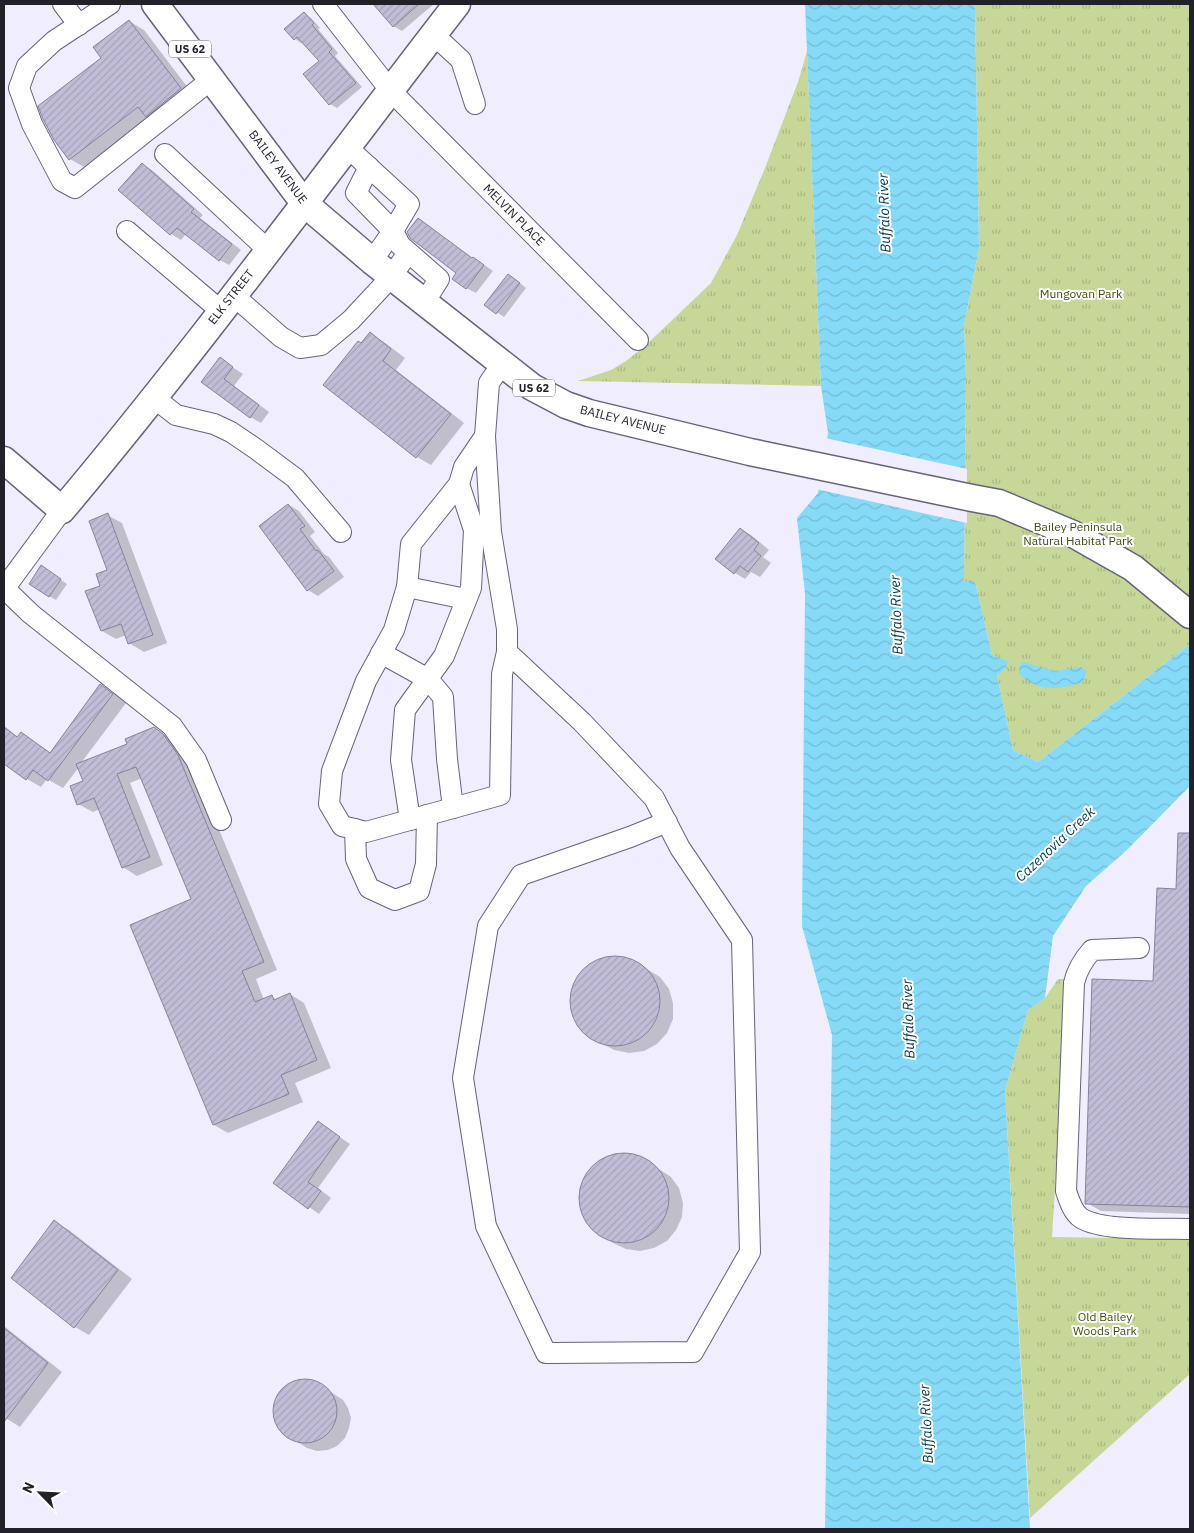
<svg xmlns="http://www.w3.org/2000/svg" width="1194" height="1533" font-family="'IBM Plex Sans',sans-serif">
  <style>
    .park { fill: url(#park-tufts) }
    .water { fill: url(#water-waves) }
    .pier { fill: #f0eefe }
    .shadow { fill: #0003 }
    .building { fill: url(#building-hatch); stroke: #87829b }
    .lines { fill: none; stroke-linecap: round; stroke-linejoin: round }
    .minor-casing { stroke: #666279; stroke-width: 22 }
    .major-casing { stroke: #666279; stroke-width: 29 }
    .minor { stroke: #fff; stroke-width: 20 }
    .major { stroke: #fff; stroke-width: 26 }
    .labels { text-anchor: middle; stroke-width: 4; stroke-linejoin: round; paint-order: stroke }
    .shield { fill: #fff; stroke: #64646a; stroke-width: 1 }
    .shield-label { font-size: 11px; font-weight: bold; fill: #22212a }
    .street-label { font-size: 12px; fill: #22212a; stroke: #fff }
    .park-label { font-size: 12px; fill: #414e0d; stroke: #fff }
    .water-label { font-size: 14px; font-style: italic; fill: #013948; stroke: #fff }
  </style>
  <defs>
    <pattern id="park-tufts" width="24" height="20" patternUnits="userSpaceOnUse" patternTransform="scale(1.25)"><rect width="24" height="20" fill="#c6d798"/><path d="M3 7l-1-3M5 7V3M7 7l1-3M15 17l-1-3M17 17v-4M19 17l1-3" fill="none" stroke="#aab883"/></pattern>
    <pattern id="water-waves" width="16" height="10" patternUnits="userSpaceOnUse" patternTransform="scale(1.25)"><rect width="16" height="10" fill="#85dbf7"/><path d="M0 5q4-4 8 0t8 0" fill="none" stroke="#73bcd4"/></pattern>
    <pattern id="building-hatch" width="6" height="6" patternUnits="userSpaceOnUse" patternTransform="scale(1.25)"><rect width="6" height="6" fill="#c1bdd7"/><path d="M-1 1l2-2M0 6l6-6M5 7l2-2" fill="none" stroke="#a6a2b9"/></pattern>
  </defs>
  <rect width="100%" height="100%" fill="#f0eefe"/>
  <g class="park">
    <path d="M975,4H1190V644L1038,762L1013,750L997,675L1006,669L992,655L975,581H964L966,377L964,326L979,248Z"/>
    <path d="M807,51L821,386L578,381L611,370L626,361L646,345L711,283L737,235L765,168L798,82Z"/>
    <path d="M1058,979H1068L1052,1237L1190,1239V1374L1030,1518L1005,1091L1028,1010L1045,998Z"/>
  </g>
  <g class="water">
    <path d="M805,4H975L979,248L964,326L966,377L964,581H975L992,655L1008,661L1006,669L997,675L1013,750L1038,762L1190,644V786L1128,849L1086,886L1053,936L1045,998L1028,1010L1005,1091L1030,1529H825L832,1035L802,926L805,594L797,518L818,493L828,433L821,386Z"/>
    <path d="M1023,662L1055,671L1081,667L1087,671L1083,682C1068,687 1050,691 1036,685C1030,683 1024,678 1019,674V666Z"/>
  </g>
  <path class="pier" d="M825,438L967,469V523L816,489Z"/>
  <g class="shadow">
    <path d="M375,4H434L402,31L393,26Z"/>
    <path d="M304,14L311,18L320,28L318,29L338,53L335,56L362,87L337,108L330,104L305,74L320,61L303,42L301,43L295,39Z"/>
    <path d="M129,21L144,30L195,97L150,117L84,167L70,159L103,58Z"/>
    <path d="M142,164L152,170L203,215L200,218L241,250L229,265L220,260L186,234L181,240L171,234L120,189Z"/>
    <path d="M418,219L428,225L473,259L483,264L493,271L476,293L466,288L458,273Z"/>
    <path d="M515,279L526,288L504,317L486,305Z"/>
    <path d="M370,334L384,342L405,358L396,370L464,423L431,465L417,457L361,344Z"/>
    <path d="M220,359L243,374L234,386L269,412L261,423L250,417L203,382Z"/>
    <path d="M289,505L299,511L315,532L310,536L324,554L329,557L344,577L318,596L308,590Z"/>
    <path d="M107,515L122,523L167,643L144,652L129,643L126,635L116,639L102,631L101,587L109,571Z"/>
    <path d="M740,529L751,535L769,550L763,557L771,563L760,577L751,572L745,579L735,573L717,559Z"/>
    <path d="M48,571L67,584L56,600L49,596Z"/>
    <path d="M101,686L115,694L126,703L81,763L128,744L154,728L168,737L192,764L277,970L256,979L264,1000L272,997L277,1000L290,994L304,1003L331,1068L295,1083L303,1102L228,1133L214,1125L193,900L142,778L130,783L163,865L137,876L123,867L100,809L93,812L78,804L85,782L79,767L63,788L47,779L41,787L27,779L4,762V726L18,737L21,733L51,753Z"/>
    <path d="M1179,834H1190V1214L1101,1211L1087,1203L1155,982L1178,890Z"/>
    <path d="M619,957L632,960L660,977L669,989L673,1003V1019L667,1033L657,1044L644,1051L629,1053L614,1050L587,1035L578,1024L573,1011L571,998L574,984L582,972L592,963L605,958Z"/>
    <path d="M319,1123L350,1144L318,1188L331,1198L319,1214L275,1183Z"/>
    <path d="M616,1155H630L644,1159L671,1177L679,1188L683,1203L682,1217L676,1230L667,1241L654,1248L640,1251L626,1249L613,1243L598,1234L588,1224L582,1211L580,1196L583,1182L591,1170L602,1161Z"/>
    <path d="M54,1222L69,1230L132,1279L89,1335L75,1327L12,1277Z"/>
    <path d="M4,1326L62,1372L20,1427L4,1417Z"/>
    <path d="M301,1381H311L320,1385L343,1400L348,1408L351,1418L349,1428L345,1438L337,1446L328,1450L317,1451L307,1448L283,1433L277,1425L274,1415L275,1406L278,1397L284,1389L292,1384Z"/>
  </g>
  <g class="building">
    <path d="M373,4H419L393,27Z"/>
    <path d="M304,12L314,23L312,25L332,49L329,52L356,83L329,105L303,74L319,61L297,37L294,40L284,29Z"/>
    <path d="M129,20L181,88L146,117L138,107L69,160L54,140L43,119L38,106L101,58L93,47Z"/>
    <path d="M142,163L194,209L191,212L232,244L219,261L177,228L170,235L118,190Z"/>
    <path d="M418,218L472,258L473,257L484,265L466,289L452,279L456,273L410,238L407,232Z"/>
    <path d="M508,274L520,283L496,314L484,305Z"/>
    <path d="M370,332L391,349L383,361L451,414L416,458L323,385L358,341L361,343Z"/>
    <path d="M220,357L233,367L224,379L259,405L250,418L201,382Z"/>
    <path d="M288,504L305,526L300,529L316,551L318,550L334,571L307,591L259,526Z"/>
    <path d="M108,513L153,635L128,644L121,624L101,631L85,591L100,586L96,574L107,570L89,521Z"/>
    <path d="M740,528L759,543L754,550L761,556L748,572L740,566L734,574L715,559Z"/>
    <path d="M41,565L61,579L49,597L29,584Z"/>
    <path d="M100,684L113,694L48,781L33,770L26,780L4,764V727L17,737L21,732L50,753Z"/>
    <path d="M154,727L163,734L178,755L264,962L242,971L255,1002L272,995L274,1000L290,993L317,1060L281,1075L289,1094L213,1125L130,925L191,899L136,767L117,774L150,857L122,868L94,798L77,805L70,786L83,781L76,764L127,744L125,739Z"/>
    <path d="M1178,833H1190V1207L1085,1204L1092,979L1153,981L1157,888L1176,889Z"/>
    <circle cx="615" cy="1001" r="45"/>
    <path d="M318,1121L340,1137L308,1182L321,1191L308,1209L273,1183Z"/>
    <circle cx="624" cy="1198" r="45"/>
    <path d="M54,1220L118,1270L74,1328L11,1278Z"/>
    <path d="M4,1328L48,1363L4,1422Z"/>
    <circle cx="305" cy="1411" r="32"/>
  </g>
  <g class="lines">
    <g class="minor-casing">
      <g id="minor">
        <path d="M63,4L79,25"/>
        <path d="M110,4L54,41L27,66L19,88L32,124L62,181L75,188L212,79"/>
        <path d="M323,4L390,90L638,340"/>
        <path d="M433,34L461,60L475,104"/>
        <path d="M347,147L409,204L393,231L372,261"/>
        <path d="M165,154L268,250"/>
        <path d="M369,167L356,193L393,231L400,245L439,279L424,303"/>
        <path d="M127,231L221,311"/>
        <path d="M233,295L281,337L300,348L321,345L351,320L391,277L408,253"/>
        <path d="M502,364L489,383L485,436L491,532L507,629V652L582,722L654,798L680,848L742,940L750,1252L693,1352L546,1353L486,1226L463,1078L488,926L521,875L630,837L667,822"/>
        <path d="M153,397L176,415L214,424L231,432L256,449L295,478L341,532"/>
        <path d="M485,436L464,467L459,484L411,544L407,587L394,630L366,681L332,771L329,804L342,826L366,832L500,795L502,674L507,652"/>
        <path d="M407,587L466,599"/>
        <path d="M4,588L31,614L172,726L196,760L221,820"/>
        <path d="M4,589L62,510"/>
        <path d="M381,653L428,679L443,697L447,759L453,808"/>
        <path d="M410,820L401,760L405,710L444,656L471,588L474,530L459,484"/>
        <path d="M355,829L356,859L369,888L395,900L419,891L426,864L427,815"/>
        <path d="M1139,948L1092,950C1083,960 1077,970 1074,983L1066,1191C1069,1200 1073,1213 1081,1218C1104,1232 1162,1228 1190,1229"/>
      </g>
    </g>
    <g class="major-casing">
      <g id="major">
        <path d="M155,4L304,203L372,261L532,387L566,405L589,413L750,452L972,498L999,503L1073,534L1133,568L1190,615"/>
        <path d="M4,460L62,510C200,346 326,173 457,4"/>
      </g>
    </g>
    <use href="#minor" class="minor"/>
    <use href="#major" class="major"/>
  </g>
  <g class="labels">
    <g class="shield">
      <rect x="169" y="40.5" width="42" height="17" rx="4"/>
      <rect x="513" y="379.5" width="42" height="17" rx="4"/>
    </g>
    <g class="shield-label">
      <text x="190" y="53">US 62</text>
      <text x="534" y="392">US 62</text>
    </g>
    <g class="street-label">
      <text transform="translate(278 167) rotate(53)" y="4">BAILEY AVENUE</text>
      <text transform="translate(514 215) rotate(45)" y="4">MELVIN PLACE</text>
      <text transform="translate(231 297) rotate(-52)" y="4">ELK STREET</text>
      <text transform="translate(623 420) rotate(14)" y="4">BAILEY AVENUE</text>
    </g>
    <g class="park-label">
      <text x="1081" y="298">Mungovan Park</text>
      <text x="1078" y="531">Bailey Peninsula<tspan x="1078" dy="14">Natural Habitat Park</tspan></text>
      <text x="1105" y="1321">Old Bailey<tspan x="1105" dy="14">Woods Park</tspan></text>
    </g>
    <g class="water-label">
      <text transform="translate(884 213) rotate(-92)" y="5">Buffalo River</text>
      <text transform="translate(896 615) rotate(-92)" y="5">Buffalo River</text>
      <text transform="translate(1055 844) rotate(-43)" y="5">Cazenovia Creek</text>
      <text transform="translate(908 1019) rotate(-92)" y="5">Buffalo River</text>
      <text transform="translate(926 1424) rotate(-93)" y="5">Buffalo River</text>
    </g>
  </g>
  <rect width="1194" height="1533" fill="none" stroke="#22212a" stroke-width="10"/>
  <g transform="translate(40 1493) rotate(294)" stroke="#ffffff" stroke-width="4" paint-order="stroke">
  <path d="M0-4L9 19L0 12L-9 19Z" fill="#22212a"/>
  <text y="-8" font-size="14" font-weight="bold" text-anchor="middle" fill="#22212a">N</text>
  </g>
</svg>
